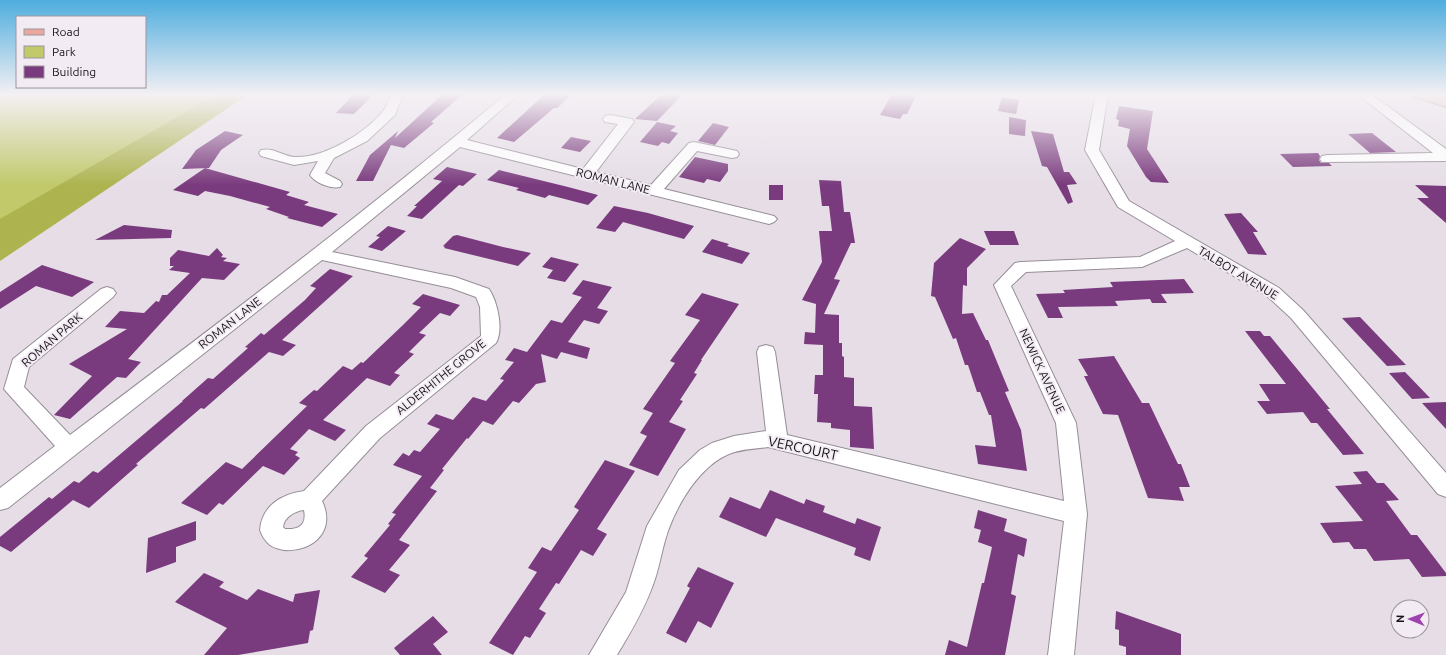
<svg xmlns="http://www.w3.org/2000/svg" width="1446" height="655" font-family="Ubuntu,sans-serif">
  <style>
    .green { fill: #c1c96b }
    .forest { fill: #adb44f }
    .building { fill: #7a3b7e }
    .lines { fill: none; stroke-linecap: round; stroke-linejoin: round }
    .minor-casing { stroke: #968e97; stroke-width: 2 }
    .major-casing { stroke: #974e44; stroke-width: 2 }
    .minor { fill: #fff; fill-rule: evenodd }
    .major { fill: #eaa79d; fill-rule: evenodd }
    .labels { text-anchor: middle; stroke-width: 4; stroke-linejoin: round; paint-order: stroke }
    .street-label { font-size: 12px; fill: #181518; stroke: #f3ebf4 }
    .near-street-label { font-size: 14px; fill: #181518; stroke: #f3ebf4 }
  </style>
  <rect width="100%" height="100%" fill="#e6dde7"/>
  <path class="green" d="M0,94H223L0,258Z"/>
  <path class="forest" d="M217,94H242L246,96L0,261V219Z"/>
  <g class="building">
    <path d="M354,94H374L354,114L336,113Z"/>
    <path d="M443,94H463L431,122L434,123L404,148L391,145L373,181H356L370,155L398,131L395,138Z"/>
    <path d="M545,94H572L557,108H554L514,142L497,138Z"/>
    <path d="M662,94H683L657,121L635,119Z"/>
    <path d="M892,94H917L907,114H903L900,119L880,115Z"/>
    <path d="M1002,97L1019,100L1016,114L998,111Z"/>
    <path d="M1119,106L1153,111L1147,149L1169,183L1151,182L1146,177L1127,146L1130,129L1118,126L1119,120L1116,119Z"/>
    <path d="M1009,117L1026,120L1025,136L1009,134Z"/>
    <path d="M657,122L676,126L670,131L678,133L669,144L662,142L658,146L640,142Z"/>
    <path d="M713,123L729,127L715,145L698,141Z"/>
    <path d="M225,131L243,135L221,150L209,168L182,169L196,150Z"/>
    <path d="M1031,131L1053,134L1064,172H1069L1077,184L1067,185L1073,202L1068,204L1047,167L1042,166Z"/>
    <path d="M1372,133L1396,152L1370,153L1348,134Z"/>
    <path d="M571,137L591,141L580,152L561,148Z"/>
    <path d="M1318,153L1320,156L1319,160L1321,163H1329L1332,166L1293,167L1280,154Z"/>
    <path d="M695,157L728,164V171L720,182L707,179L704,183L679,177Z"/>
    <path d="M447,167L477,174L463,186L459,185L422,219L407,216L417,206H414L442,181L433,179Z"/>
    <path d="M205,168L290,192L286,195L309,202L304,205L338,214L322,227L287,218L289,217L266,209L270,207L230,196L205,191L198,196L173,190Z"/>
    <path d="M499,170L568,187L598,195L588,205L549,195L545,198L516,190L519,188L487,180Z"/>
    <path d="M819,180L841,181L844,212H850L855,243H851L834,279L840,280L824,314L839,315V343H842V356L844,357V377L854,378V406L872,407L874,449L850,447V430L831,428V423L817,422L818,394H814L815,375H823V345L804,344L805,332L815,333L816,304L802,300L822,262L819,231H832L829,206H822Z"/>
    <rect x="769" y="185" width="14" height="15"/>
    <path d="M1415,185L1446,186V223L1417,198H1429Z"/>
    <path d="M614,206L648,213L694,226L684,239L623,222L615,232L596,228Z"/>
    <path d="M1241,213L1258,232H1253L1267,255L1248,254L1224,214Z"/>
    <path d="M124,225L172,230L171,238L95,240Z"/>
    <path d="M388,226L406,231L382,251L368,247L380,237L376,236Z"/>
    <path d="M984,231H1014L1019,245H990Z"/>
    <path d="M457,235L503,247L531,253L518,266L444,248L445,247L443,246L453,236Z"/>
    <path d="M960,238L986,249L967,268V286L963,285L962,314L973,313L986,340H988L1009,391L1005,392L1021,430L1027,471L978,464L975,445L996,447L991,415H989L980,392H977L968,365H965L956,338L953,339L935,297L931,296L934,263Z"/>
    <path d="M712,239L729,244L727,246L750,253L742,264L702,252Z"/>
    <path d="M217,248L223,255L221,257L227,258L223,261L240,264L224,280L202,278L128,359L141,362L126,378L117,377L70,419L54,415L92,376L69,364L127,329L105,327L120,311L144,313L156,301L159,302L162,295H167L190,273L169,270L174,266H170V258L178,250L209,256Z"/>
    <path d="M551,257L579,264L565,282L547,278L553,270L542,267Z"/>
    <path d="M42,265L94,282L72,297L36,286L0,309V292Z"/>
    <path d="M330,269L353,276L282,340L296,345L283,356L269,352L204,409L201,408L136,464L138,465L89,508L73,500L11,552L0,546V537L49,497L52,499L74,481L79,483L93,471L98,473L183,401H182L208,378L213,379L248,348L245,347L261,333L264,335L305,300L316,288L310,286Z"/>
    <path d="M1184,279L1194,293L1161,294L1167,303H1152L1150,299L1115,301L1118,306L1058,307L1063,318H1048L1036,294L1065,293L1063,290L1113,287L1110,282Z"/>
    <path d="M583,280L612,287L597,308L608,311L599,324L584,320L568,342L590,348L587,359L561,352L557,359L541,354L546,382L536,384L519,403L513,401L493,425L483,421L468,439L467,438L442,469L444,470L430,488L437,491L399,540L410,545L389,570L400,575L385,593L351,577L368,558L364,556L390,525L388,524L396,514L392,513L422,476L393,465L403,453L409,456L414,450L420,452L440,429L427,424L436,414L453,420L473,397L486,401L504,380L500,379L514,362L505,360L514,348L527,352L551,320L562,323L582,297L572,294Z"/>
    <path d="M702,293L739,304L701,360H702L694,373L697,374L680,400L683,401L669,422L686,429L658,476L629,465L647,436L640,433L653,413L643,409L675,363L670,361L700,320L685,315Z"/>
    <path d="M423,294L460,305L450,316L440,313L419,333L426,335L409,352L414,354L394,373L400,375L390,386L367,378L323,420L346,430L335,441L309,429L290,449L298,452L295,455L300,458L284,475L263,466L223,505L219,503L207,515L181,503L226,462L242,469L307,406L299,403L314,390L317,391L343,366L352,370L361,362L363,363L403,325L421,307L412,304Z"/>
    <path d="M1360,317L1406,365L1387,366L1342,318Z"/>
    <path d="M1245,331H1260L1264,336H1270L1330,409H1327L1364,454L1343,455L1317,423H1311L1303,412L1267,414L1257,401H1270L1259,384H1286Z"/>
    <path d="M1114,356L1142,403H1149L1178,464H1181L1190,487H1179L1184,501L1148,498L1118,415L1103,414L1084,376H1088L1078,359Z"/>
    <path d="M1405,372L1430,398L1412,399L1389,373Z"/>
    <path d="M1446,402V429L1422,403Z"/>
    <path d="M605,460L635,471L597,529L607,534L593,556L581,550L559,584L556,583L539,609L546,613L530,638L525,636L513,655L489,643L537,572L528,568L542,547L551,551L579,510L574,507Z"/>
    <path d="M1367,471L1377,483H1384L1399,500L1386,501L1411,535H1417L1446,573V576L1422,577L1409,559L1374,561L1366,549H1354L1349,542L1333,543L1320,523L1363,521L1335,486L1362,484L1353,472Z"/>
    <path d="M770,490L804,504L806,499L825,506L823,512L855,524L857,518L881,527L870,561L854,555L856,548L776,518L766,537L719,517L730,497L760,509Z"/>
    <path d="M978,510L1007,519L1004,531L1027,539L1024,557L1018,554L1011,594L1016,596L1005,655H945L949,640L967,647L982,583H984L992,547L978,542L981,530L974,528Z"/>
    <path d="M196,521V540L176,547V562L146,573L148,538Z"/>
    <path d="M698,567L734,583L711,628L698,621L686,643L666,633L690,588L687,586Z"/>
    <path d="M204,573L224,582L219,587L247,600L258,589L293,602L295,594L320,590L313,630L310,631L308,643L238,655H204L227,628L175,602Z"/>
    <path d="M1116,611L1181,634V655H1126V647L1119,645V630L1115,629Z"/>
    <path d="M433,616L448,632L433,644L442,655H400L394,648Z"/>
  </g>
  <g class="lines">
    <g class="minor-casing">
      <g id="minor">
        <path d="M391,94H403L395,115L367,141L334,158L325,173L340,181L342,184L340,187C331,189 315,183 310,175L318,161L294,165L261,156L259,153L261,150C273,147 283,156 294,157C323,159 366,133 383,111C387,107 389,99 391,94Z"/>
        <path d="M506,94H519L467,140L583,169L618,124L605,122L603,119L605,116L610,115L632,119L634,122L596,172L651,185L689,143L694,142L737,151L739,154L737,157L732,158L697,151L664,189L774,216L777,219L774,222L769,224L460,147L332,252L455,277L489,289C497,301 504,329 496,343L380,438L322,501C336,530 314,552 284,550C280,549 274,548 270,545C265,541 262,536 260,530C262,506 281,494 304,491L366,426L481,336L480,307L476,297L451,288L322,260L8,508L0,510V488L55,446L4,389L13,359L101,289L107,287L113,289L116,293L113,297L29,367L24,387L70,435C217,324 365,213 506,94ZM304,510C307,525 299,530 285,529L283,527C284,517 295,511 304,510Z"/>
        <path d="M1096,94H1108L1099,150L1129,201L1279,288L1303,310L1446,473V497L1438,494L1291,318L1267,296L1187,248L1142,267L1026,272L1011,286L1076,423L1087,514L1074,655H1048L1064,521L768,447C755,449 741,449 729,454C700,466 678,503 668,531C662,548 660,565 654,582C645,608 631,632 617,655H589L626,592L647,526L679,470L700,450L712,443L734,436L766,431L757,352L759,347L766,345L773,347L775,352L787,435L1064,501L1056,423L994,285L1015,263L1021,262L1140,257L1175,241L1118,207L1085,150Z"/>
        <path d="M1357,94H1371L1446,149V161L1322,162L1320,159L1322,156L1327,155L1433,153Z"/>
      </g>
    </g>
    <g class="major-casing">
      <path id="major" d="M1411,94H1434L1446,97V107L1414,97Z"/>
    </g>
    <use href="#minor" class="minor"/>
    <use href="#major" class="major"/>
  </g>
  <linearGradient id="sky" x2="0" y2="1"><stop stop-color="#4eadde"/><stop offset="0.51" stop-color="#f4f0f4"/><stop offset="1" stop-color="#f4f0f4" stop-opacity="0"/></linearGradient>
  <rect width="1446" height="185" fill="url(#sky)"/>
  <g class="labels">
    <g class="street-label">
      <text transform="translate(613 181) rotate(14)" y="4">ROMAN LANE</text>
      <text transform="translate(1238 273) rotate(31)" y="4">TALBOT AVENUE</text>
      <text transform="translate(230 323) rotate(-38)" y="4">ROMAN LANE</text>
      <text transform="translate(52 340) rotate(-41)" y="4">ROMAN PARK</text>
      <text transform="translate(1042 371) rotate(65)" y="4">NEWICK AVENUE</text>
      <text transform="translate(441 377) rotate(-39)" y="4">ALDERHITHE GROVE</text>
    </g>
    <g class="near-street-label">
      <text transform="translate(803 448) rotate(12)" y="5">VERCOURT</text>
    </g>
  </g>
  <rect x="16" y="16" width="130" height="72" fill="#f3ebf4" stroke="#9b959c"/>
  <rect x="24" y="29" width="20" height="6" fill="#eaa79d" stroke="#9b959c"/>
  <text x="52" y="36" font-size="12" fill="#181518">Road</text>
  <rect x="24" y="46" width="20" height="12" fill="#c1c96b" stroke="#9b959c"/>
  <text x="52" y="56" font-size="12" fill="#181518">Park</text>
  <rect x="24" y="66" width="20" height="12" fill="#7a3b7e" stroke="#9b959c"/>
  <text x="52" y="76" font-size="12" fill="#181518">Building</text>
  <g transform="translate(1410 619) rotate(271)"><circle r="19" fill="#f3ebf4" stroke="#9b959c"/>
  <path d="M0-3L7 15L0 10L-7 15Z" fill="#9e43ad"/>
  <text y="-6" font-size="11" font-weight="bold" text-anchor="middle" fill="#181518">N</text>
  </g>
</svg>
